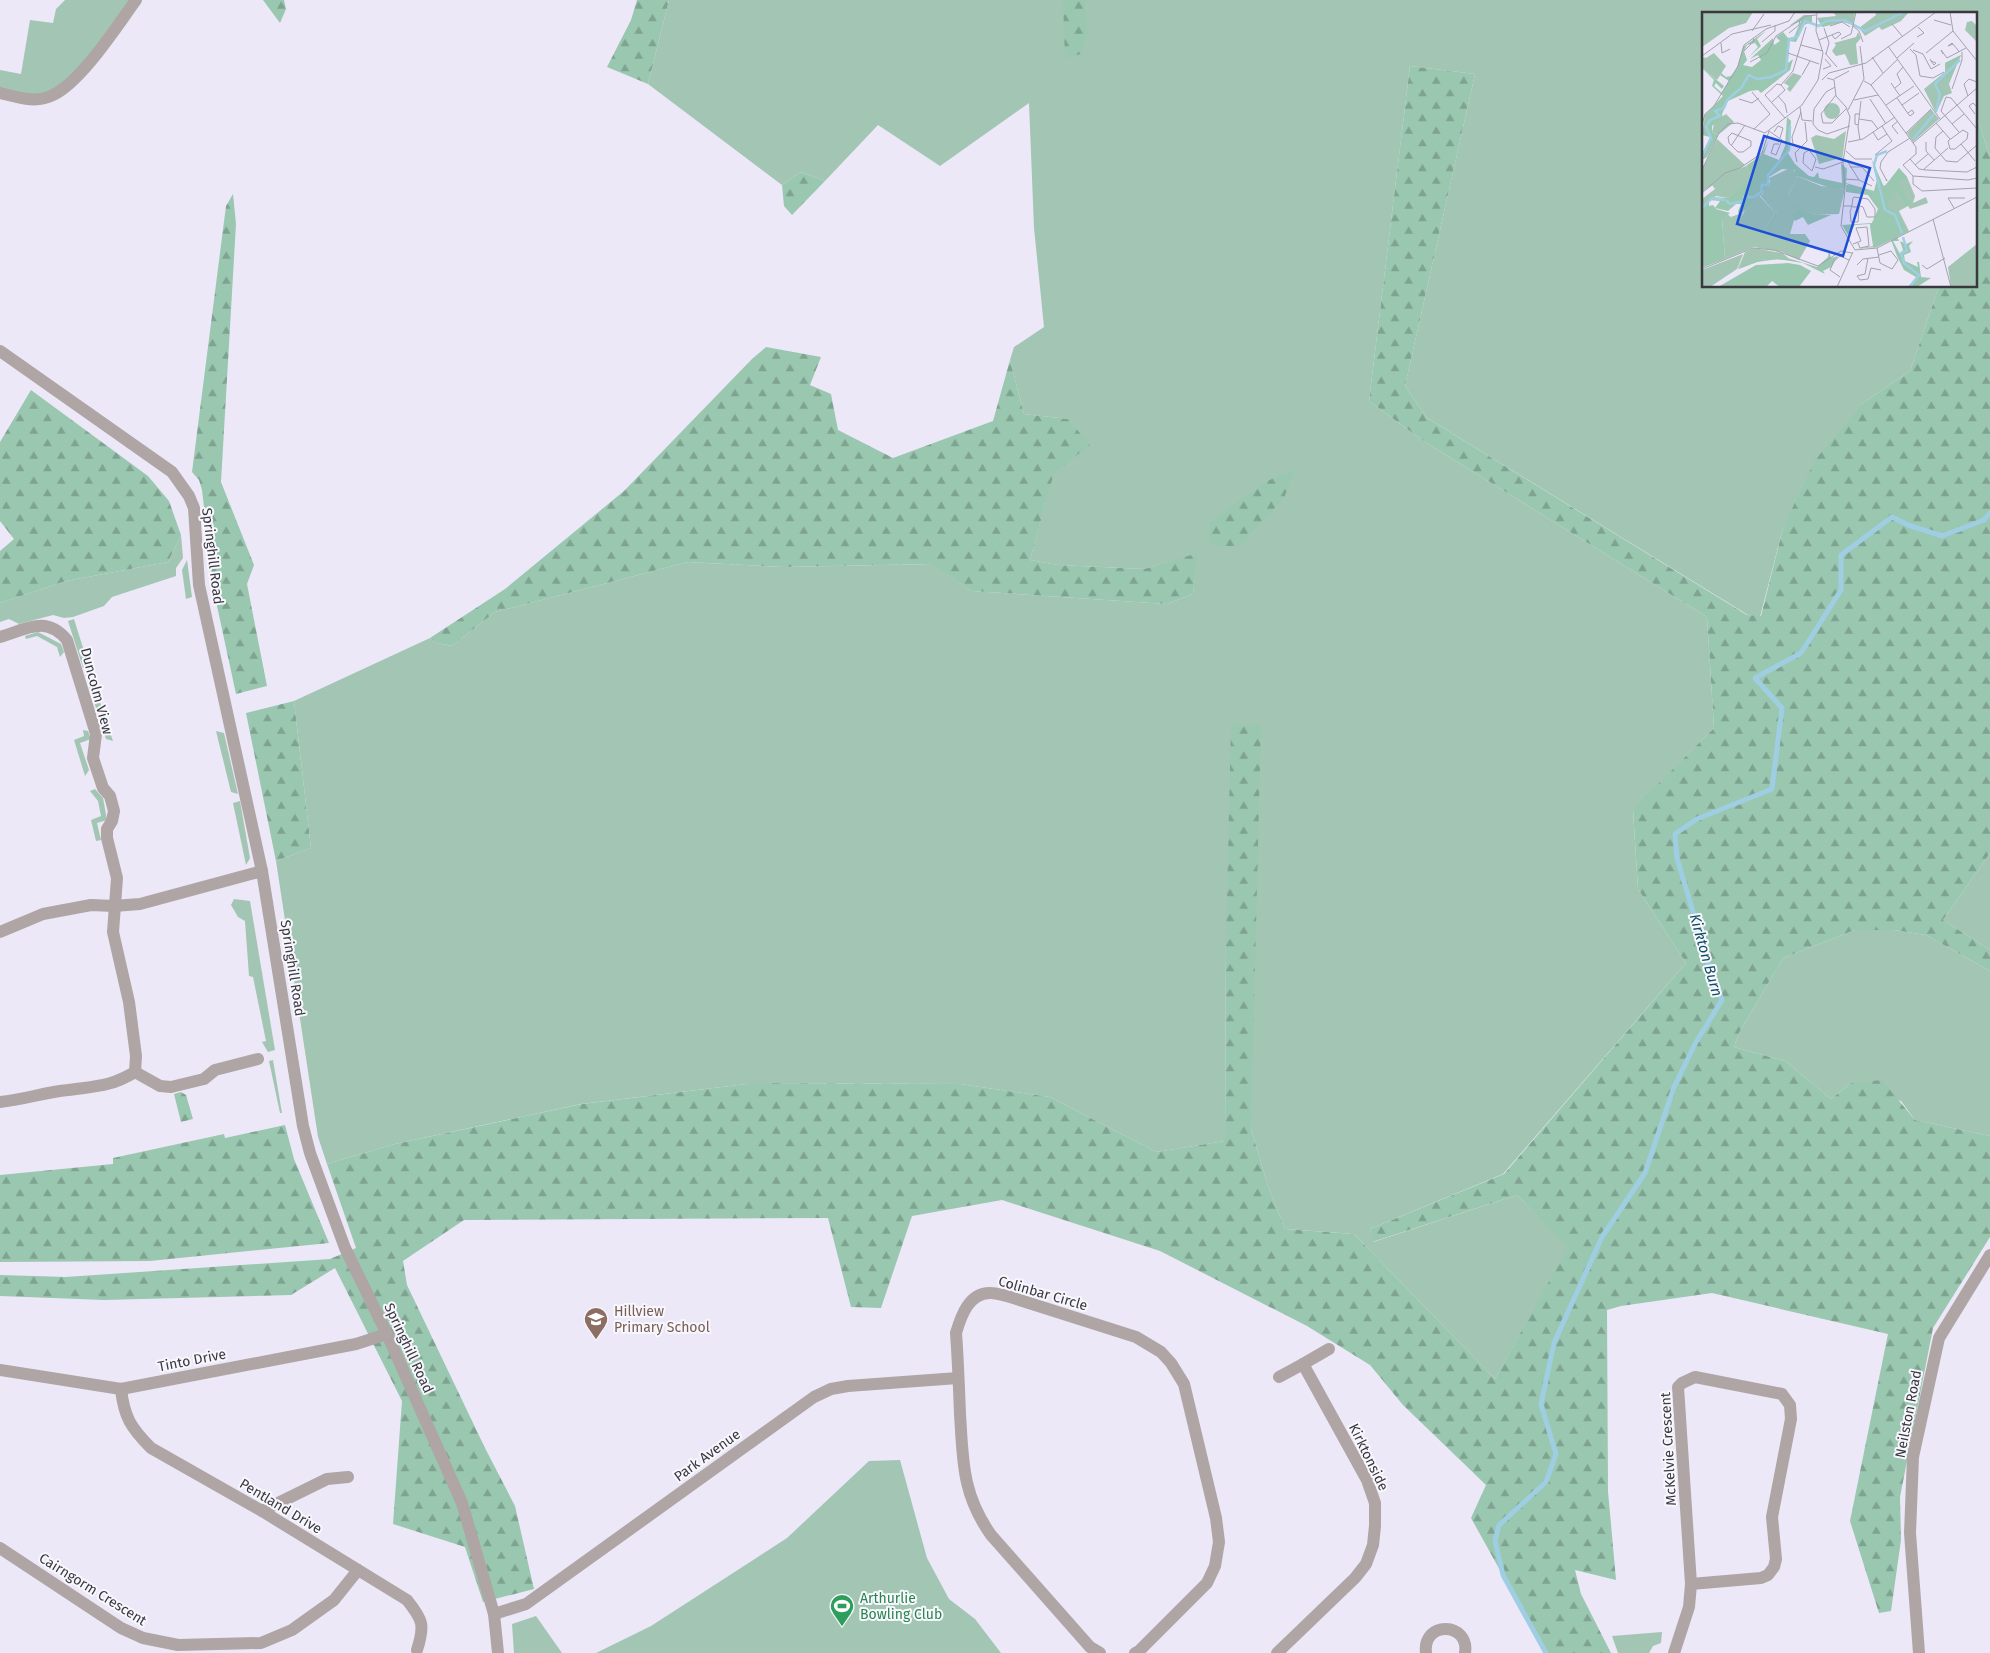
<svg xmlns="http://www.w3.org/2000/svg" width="1990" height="1653" font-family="'Fira Sans',sans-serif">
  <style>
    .green { fill: #a2c6b3 }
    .forest { fill: url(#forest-firs) }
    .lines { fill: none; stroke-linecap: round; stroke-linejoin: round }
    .stream { stroke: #9fcee3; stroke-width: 5 }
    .minor { stroke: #aea5a4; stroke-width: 12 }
    .labels { text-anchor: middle; stroke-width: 4; stroke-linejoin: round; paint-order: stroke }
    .street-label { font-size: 14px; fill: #39383e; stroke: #f8f7fd }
    .education-label { font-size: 14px; fill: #785e54; stroke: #f8f7fd; text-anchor: start }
    .leisure-label { font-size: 14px; fill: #27864d; stroke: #f8f7fd; text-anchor: start }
    .water-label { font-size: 15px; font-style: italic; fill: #0d4d63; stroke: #f8f7fd }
    .inset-river { fill: none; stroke: #9fcee3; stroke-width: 2.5 }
    .inset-road { fill: none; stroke: #a4a2ae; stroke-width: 1 }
    .view { fill: #1d4ed8; fill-opacity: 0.15; stroke: #1d4ed8; stroke-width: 2.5 }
    .inset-edge { fill: none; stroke: #39383e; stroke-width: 2.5 }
  </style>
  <defs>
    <pattern id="forest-firs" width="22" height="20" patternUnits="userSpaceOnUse" patternTransform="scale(1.25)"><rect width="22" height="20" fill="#9ac7b0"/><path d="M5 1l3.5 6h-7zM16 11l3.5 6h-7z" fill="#7fa391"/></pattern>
  </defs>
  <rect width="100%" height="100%" fill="#ece8f8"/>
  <g class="green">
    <path d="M65,0H130L77,71L56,89L33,96L0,88V70L21,74L30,20L53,23L56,9Z"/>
    <path d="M669,0H1990V157L1976,114V14H1704V286H1939L1910,371L1863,403L1783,528L1760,617L1748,615L1427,418L1405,386L1475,74L1410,66L1369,401L1422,440L1707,617L1714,728L1633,810L1638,889L1686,963L1503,1174L1370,1229L1373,1242L1517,1195L1569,1247L1495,1379L1354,1234L1285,1229L1268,1186L1251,1129L1226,940L1225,1141L1156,1152L1050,1097L960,1084L755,1083L581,1104L395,1144L327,1164L318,1137L276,861L311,848L294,701L430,638L437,643L452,646L495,612L688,562L783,567L932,564L972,591L1167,604L1193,594L1197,554L1144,569L1058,565L1030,560L1068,419L1024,414L1010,360L1014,347L1044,327L1034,228L1029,103L940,166L878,125L825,181L801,172L782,185L648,84Z"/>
    <path d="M181,535L183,558L176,568V576L112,597L104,606L73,617L64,618L53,615L19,624L9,619L0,622V603L66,581L168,562Z"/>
    <path d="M187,560L192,597L186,599L182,570Z"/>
    <path d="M74,619L89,667L83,668L68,621Z"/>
    <path d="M38,632L61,644L64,652L60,657L57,647L37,636L26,639L25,636Z"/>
    <path d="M93,681L113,741L106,739L89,686Z"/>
    <path d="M83,730L88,731L91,739L80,743L89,770L85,776L74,740L84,736Z"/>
    <path d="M216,731L224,733L238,794L231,792Z"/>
    <path d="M95,789L103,798L107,820L97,823L101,840L96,841L91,820L101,816L98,801L90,791Z"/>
    <path d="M240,801L250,858L246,865L233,803Z"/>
    <path d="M1990,853V950L1943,920Z"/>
    <path d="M234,899L250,901L275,1050L268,1052L262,1042L266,1041L253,977L249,976L245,921L238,917L231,905Z"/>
    <path d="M1855,930H1894L1926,935L1990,971V1136L1915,1120L1901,1101L1851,1083L1831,1099L1785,1061L1734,1047L1739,1033L1783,958Z"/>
    <path d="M273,1060L282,1113H280L269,1061Z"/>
    <path d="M900,1460L927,1558L949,1599L975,1619L1001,1653H596L651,1626L787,1538L869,1461Z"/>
    <path d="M536,1616L562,1653H514L512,1624Z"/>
    <path d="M1662,1632L1661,1643L1653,1646L1649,1653H1618L1612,1636Z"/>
  </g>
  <g class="forest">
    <path d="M263,0H284L286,9L280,23Z"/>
    <path d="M637,0H669L648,84L607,67L631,20Z"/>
    <path d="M1063,0H1085L1087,35L1081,54L1065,58Z"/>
    <path d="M1410,66L1475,74L1405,386L1427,418L1747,615L1761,616L1783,528L1815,460L1863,403L1910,371L1939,286H1976V114L1990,157V853L1943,920L1990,950V971L1926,935L1894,930H1855L1783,958L1739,1033L1734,1047L1785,1061L1831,1099L1851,1083L1882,1080L1915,1120L1990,1136V1237L1933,1328L1900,1497L1901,1540L1891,1611L1879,1613L1850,1521L1888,1334L1712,1293L1621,1306L1607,1310L1608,1491L1616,1580L1575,1570L1581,1594L1611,1653H1546L1471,1518L1486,1485L1403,1405L1370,1365L1307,1326L1160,1251L1002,1200L912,1216L881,1308L851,1307L828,1218L464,1220L403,1261L407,1285L485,1448L515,1506L534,1589L483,1602L465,1547L393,1524L402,1401L335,1268L291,1295L104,1300L0,1296V1275L66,1277L330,1259L356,1248L327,1164L395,1144L582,1104L755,1083L960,1084L1050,1097L1156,1152L1225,1141L1226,940L1231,725L1261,724L1251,1129L1268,1186L1285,1229L1354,1234L1495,1379L1568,1247L1517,1195L1372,1242L1370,1229L1504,1174L1686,963L1638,889L1633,809L1714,728L1707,617L1422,440L1369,401Z"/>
    <path d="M801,172L825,181L792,215L784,206L782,185Z"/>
    <path d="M233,194L236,224L221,482L254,565L247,584L267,686L236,694L214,592L202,490L199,480L192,472L226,206Z"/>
    <path d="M766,347L821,357L810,385L831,394L838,430L893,458L993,421L1010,360L1024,414L1068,419L1090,445L1054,473L1030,560L1058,565L1144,569L1198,553L1193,594L1167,604L972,591L931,564L783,567L688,562L495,612L452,646L437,643L430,638L505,589L624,491L752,359Z"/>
    <path d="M31,390L148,476L169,501L181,535L168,562L66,581L0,603V551L14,539L0,521V442Z"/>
    <path d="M1295,470L1284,498L1239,546H1215L1209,543V523L1267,481Z"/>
    <path d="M294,701L311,848L276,861L246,713Z"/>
    <path d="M181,1092L186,1095L193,1119L181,1122L174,1094Z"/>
    <path d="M285,1125L294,1159L329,1243L150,1261L0,1262V1175L113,1164V1158L224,1134L225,1138Z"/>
  </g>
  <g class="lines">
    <path class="stream" d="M1546,1653L1503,1575L1495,1541L1499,1525L1546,1482L1556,1454L1541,1404L1554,1343L1602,1237L1645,1173L1674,1087L1696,1042L1722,1000L1710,969L1677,858L1675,834L1697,819L1772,789L1782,708L1755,678L1801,653L1841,590V555L1892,517L1908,525L1942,536L1984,520L1990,513"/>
    <g class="minor">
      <path d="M0,93C17,97 36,104 53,95C81,82 117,26 136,0"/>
      <path d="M0,351L172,472L189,496L194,508L199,585L262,871L303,1126L310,1153L345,1248L387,1334L462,1503L494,1614L498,1653"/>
      <path d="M0,637C27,629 46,615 67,640L96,734L93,758L103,788L110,796L114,811L112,821L107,829V838L117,878L113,932L129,1002L136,1056L135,1072C110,1087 96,1086 68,1090C45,1092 23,1100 0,1102"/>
      <path d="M0,932L43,914L91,905L114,906L140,904L262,871"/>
      <path d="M135,1072L160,1086L171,1087L204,1079L215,1070L258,1059"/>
      <path d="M1303,1364L1329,1349"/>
      <path d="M0,1370L121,1389L356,1344L387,1334"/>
      <path d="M121,1389C124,1417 131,1428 151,1448L262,1511L407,1600C423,1620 425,1625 417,1650"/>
      <path d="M262,1511L327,1479L348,1477"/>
      <path d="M0,1548L121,1628L143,1638L178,1645L261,1643L292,1630L334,1600L358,1570"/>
      <path d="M494,1614L526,1604L814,1397L831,1389L848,1386L958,1378"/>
      <path d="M1100,1653L1090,1647L991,1535C962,1494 963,1461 960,1414C959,1387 958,1360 956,1333C961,1316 969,1292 991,1293C996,1293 1002,1295 1007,1296L1136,1337L1161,1352L1171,1363L1184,1384L1216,1518L1219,1542L1215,1566L1207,1583L1139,1651L1135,1653"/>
      <path d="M1277,1653L1355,1578L1366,1564L1373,1545L1375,1526V1503L1367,1480L1303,1364L1279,1377"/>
      <path d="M1426,1653C1422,1620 1470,1622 1465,1653"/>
      <path d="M1674,1653L1689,1607L1691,1584L1678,1387L1682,1383L1695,1377L1782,1394L1790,1405L1791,1419L1772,1517L1776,1559L1774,1567L1768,1575L1761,1578L1691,1584"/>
      <path d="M1919,1653L1910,1533L1913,1457L1939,1338L1990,1255"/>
    </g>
  </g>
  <defs>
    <g id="school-pin" transform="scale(1.25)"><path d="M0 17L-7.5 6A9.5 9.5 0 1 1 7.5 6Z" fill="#8d6e63" stroke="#f8f7fd"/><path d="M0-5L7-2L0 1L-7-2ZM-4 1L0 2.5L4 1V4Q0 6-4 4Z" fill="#fff"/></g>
    <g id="stadium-pin" transform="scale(1.25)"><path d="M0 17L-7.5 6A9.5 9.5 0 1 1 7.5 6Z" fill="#2e9e5b" stroke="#f8f7fd"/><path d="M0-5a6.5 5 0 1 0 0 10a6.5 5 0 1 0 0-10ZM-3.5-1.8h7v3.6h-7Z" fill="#fff"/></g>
  </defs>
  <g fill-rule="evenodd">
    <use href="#school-pin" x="596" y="1319"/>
    <use href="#stadium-pin" x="842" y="1606"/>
  </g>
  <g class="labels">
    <g class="street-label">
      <text transform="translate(213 556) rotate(83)" y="5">Springhill Road</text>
      <text transform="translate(97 691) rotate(75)" y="5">Duncolm View</text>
      <text transform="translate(293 968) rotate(81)" y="5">Springhill Road</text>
      <text transform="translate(1043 1293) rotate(16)" y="5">Colinbar Circle</text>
      <text transform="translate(409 1348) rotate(65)" y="5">Springhill Road</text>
      <text transform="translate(192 1360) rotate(-11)" y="5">Tinto Drive</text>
      <text transform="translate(1908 1414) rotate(-79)" y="5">Neilston Road</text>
      <text transform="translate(1668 1449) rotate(-93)" y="5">McKelvie Crescent</text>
      <text transform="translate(707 1455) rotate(-36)" y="5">Park Avenue</text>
      <text transform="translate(1369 1457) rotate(64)" y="5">Kirktonside</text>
      <text transform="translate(281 1506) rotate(31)" y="5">Pentland Drive</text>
      <text transform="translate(93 1589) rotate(32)" y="5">Cairngorm Crescent</text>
    </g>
    <g class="education-label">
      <text x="614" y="1316">Hillview<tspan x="614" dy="16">Primary School</tspan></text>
    </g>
    <g class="leisure-label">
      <text x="860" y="1603">Arthurlie<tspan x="860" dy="16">Bowling Club</tspan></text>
    </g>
    <g class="water-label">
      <text transform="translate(1706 955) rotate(74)" y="5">Kirkton Burn</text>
    </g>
  </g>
  <g transform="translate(1702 12)">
    <rect width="275" height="275" fill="#ece8f8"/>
    <path d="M0,0H51L44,11L27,16L0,35ZM131,0H153L151,13L141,10L120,15L115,6L134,4ZM173,0H207L199,9L180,18L177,15L163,24L157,16L174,3ZM265,10L270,9L275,14V30L263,18ZM156,20L159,26L154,32L156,52L148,53L143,42L134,44L130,39L134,33L132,31L154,25ZM12,41L24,54L15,68L0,56V45L4,46ZM259,43L247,72L250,81L242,84L234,101L222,77L243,60V51ZM91,61L100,64L88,80L85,77L87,74L82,71ZM122 99a8 8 0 1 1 16 0a8 8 0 1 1-16 0ZM229,97L237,107L211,130L205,121ZM24,102L32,110L16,123L10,120L13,109ZM144,119L140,149L138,146L117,152L109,126L114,123L132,127ZM84,146L93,160L86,185L95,164L119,174L143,177L137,202L114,203L87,193L95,198L88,222H103L108,229L97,248L80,240L52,235L23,247L20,207L24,201L29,205L37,202L38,209L45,193L57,183L73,201L64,216L75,201L60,184L62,178L68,170L67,166L88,156H80L78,152ZM170,148L181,174L186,172L197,156L205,165L213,184L211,191L224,185L226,191L208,197L206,194L197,199L207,219L175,235L153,237L171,234L168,214L179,197L173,179L175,168ZM54,151L66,160L62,164L50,159ZM44,154L53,164L26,186L14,184L0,193V187L13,177L10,173L24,162ZM275,232V275H249L246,255ZM52,236L80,241L89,248L64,247L37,256L43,240ZM41,242L35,257L8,275H0V258Z" fill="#a2c6b3"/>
    <path d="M102,3L110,4V10L102,13L94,30L87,29L86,51L91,47L88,58L59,81L56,78L48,79L26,89L20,102L21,106L10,114V120L16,123L5,145L0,148L8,125L0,123L3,103L21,84L10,74L12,68L0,56L22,74L20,77L14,71L12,74L20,81L27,69L18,63L19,61L24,65L29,64L35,56L41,35L65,18L55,27L59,34L47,45L56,35L53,31L45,33L42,39L45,48L41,53L50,55L59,48L56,43L48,47L71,26L72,33L78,29L74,25L81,20L86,26L92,25L99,9L87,14ZM142,5L149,8L151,13L141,8L120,15L118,8L115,10L120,6L127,9ZM259,43L248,66L244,65L236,72L243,82L239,86L232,70L246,58L243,51ZM85,105L89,109L86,141L93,152L107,164L112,165L116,160L117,166L140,171L139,151L145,157L144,171L172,179L175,168L170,148L182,175L197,156L205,165L196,171L206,189L210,190L204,194L195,179L189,181L194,186L186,188V196L195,201L202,214L200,217L207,219L172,236L168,212L153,213L146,223L140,213L170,211L176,197L166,183L144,180V173H147L144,172L143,177L128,176L95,164L86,185L93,158L80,157L67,165V175L62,178L60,183L75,201L67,218L64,216L73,201L58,183L41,200L38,210L36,199L39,192H34L26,199L13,196L18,189L7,188V194L11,193L14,197L28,201L20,207L23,247L0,256V193L8,185L26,186L52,164L44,154L60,142L67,128L62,142L77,148L83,134ZM89,193L114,203H129L106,213L101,205L93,209L90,203L95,198L86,195ZM195,225L197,229H191L198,242L201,238L198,229L204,232L211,229L207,234L209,240L202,243L203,249L216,255L215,250H217L219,265L229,266L215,275H206L214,265L202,258L195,244L189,228ZM127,238L129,246L136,244L129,255L121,259L123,262L101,251L76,247L55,250L37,257L36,256L43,240L37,256L49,250L70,246L89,247L115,255L126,245ZM86,251L98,253L109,259L97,275H78L70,269L64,275H16L54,253Z" fill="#9ac7b0"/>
    <path d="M275,262V275H263L264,267Z" fill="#a2c6b3"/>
    <path d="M15,127L43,153L0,180V158Z" fill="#a2c6b3"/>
    <path class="inset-river" d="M234,100L238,82L233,72L258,48M211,127L232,102M185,139L175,143L172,153L183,198L193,203L200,221M0,144L9,126L4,115L8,108L18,104L13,99L22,96L25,88L39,76L47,63L55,67L69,65L84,58L87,28L96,24L103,9L117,14L124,9L143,8L163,19L202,0M24,188L28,192L42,189V185H52L59,180L60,173H66V163L87,138L88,114M0,196L10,186L23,188M201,225L205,239L199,241L202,251L217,263L208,275"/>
    <path class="inset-road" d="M248,0L251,19L275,49M232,8L249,13M190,12L201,25M128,14L140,10L148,15M151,14L157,19L161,30M122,16L127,31L124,42M50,19L62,2M87,21L97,13L98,8M215,25L222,21L216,15M139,27L149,22L154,0M117,28L137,20L139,22L133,27L130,23M60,30L73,19V13M19,31L20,41L28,37M251,32L246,34L250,31L256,38L257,40M99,33L121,39M186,34L238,107M208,37L214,43L218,64L231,66L242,60M211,38L221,42L229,57L238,52M42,39L52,29L51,26M86,41L117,52M123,41L135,55M224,41L251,19M241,42L239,38L245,46L264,36M0,44L30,22L69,13M170,45L181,61M195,46L212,31M228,47L229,49L232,53L234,51L229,49M48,50L65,41L74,24L104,4L114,3M121,57L129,54L123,47M100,63L108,49M125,66L132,68L134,84L144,95L148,105L141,150L143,178L139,214L153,238M132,67L147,59M120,68L127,61L164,51L234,0M162,69L169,73L214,135V142L201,153L211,164L266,168L275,166M189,71L198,84M79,73L91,59L104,15M79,73L75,72L63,83L83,106M169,73L196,47M133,75L124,80L112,97L111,112L116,118L125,122L148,114M193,76L199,71L195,62L201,55M250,77L260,48V40M50,80L68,102L52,117M134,83L119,102L121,111H130L145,96M76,84L83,92L85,101M266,84L262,72L267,67L275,70M195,86L207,103L208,104L212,101L210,98L206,101M37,87L50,91L57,86M168,87L184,112M152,88L176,83M70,90L83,78L79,73M184,93L212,74M200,93L217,81M98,95L100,108L110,109M146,98L162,67L158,34M273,102L267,94L271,91L275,95M157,107L170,109L176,117M196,109L190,114L196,122M234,111L248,127M250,112L262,102M0,113L3,102L12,94L36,54L42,33L64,17L87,9L93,0M156,113L153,112V102H157M261,118L266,121L265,127L253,137H248L246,129ZM241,119L234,125L233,136L244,149L255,150L275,133M72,120L76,114L81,116L78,126M171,120L176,128L185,122L180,114M257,120L239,99L244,85L249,86L275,117M30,121L49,129V134L41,140H36L27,131L26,125ZM204,121L229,97M158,128L156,115L159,89M146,130L161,127L193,105M224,130V139L232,148M211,131L275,76M91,132L90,125L99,100M259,132L273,149M29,134L43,113M107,138L114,147L110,159L101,151L102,141ZM144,139L153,147H170M173,143L190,129L185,122M208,147L217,157L224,158L265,160L275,155M95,150L93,141L105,129L103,110M146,150L157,168M213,153L226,142M113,155L121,157L141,150M148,155H160L172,169M0,158L17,121L26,112L36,111L63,121L100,93L116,68L121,41L114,19L115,0M221,158L246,136M211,164V172L220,179L275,176M142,167L157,168L170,174M184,167L185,169L178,156L179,150L186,140L208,126M0,181L23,161L38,156L60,141L67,119L80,128L74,143L69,141L72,132H77M141,194H150L151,195H154L158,194L161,195L165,205H173V197L166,187L152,185L151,186L150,193V194L149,196V198L148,199L149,210H156L157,195M252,196L246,186H263M231,207L249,275M151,232L159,229L154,216L165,215L167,234L158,236L156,231M175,236L178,251L190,257L196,248L189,239L177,243M153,238L175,236L275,185M155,253L161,247L177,245M220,253L225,257L243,246M0,257L51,236L72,238L116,254L139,239L150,241M155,264L158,268L166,267L169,256L179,258M155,264L163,262L166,246M138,265L128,258L132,249L138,244L147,248M135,275L151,240"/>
    <path class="view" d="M62,124L168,156L141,244L35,212Z"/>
    <rect width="275" height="275" class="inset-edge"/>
  </g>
</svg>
